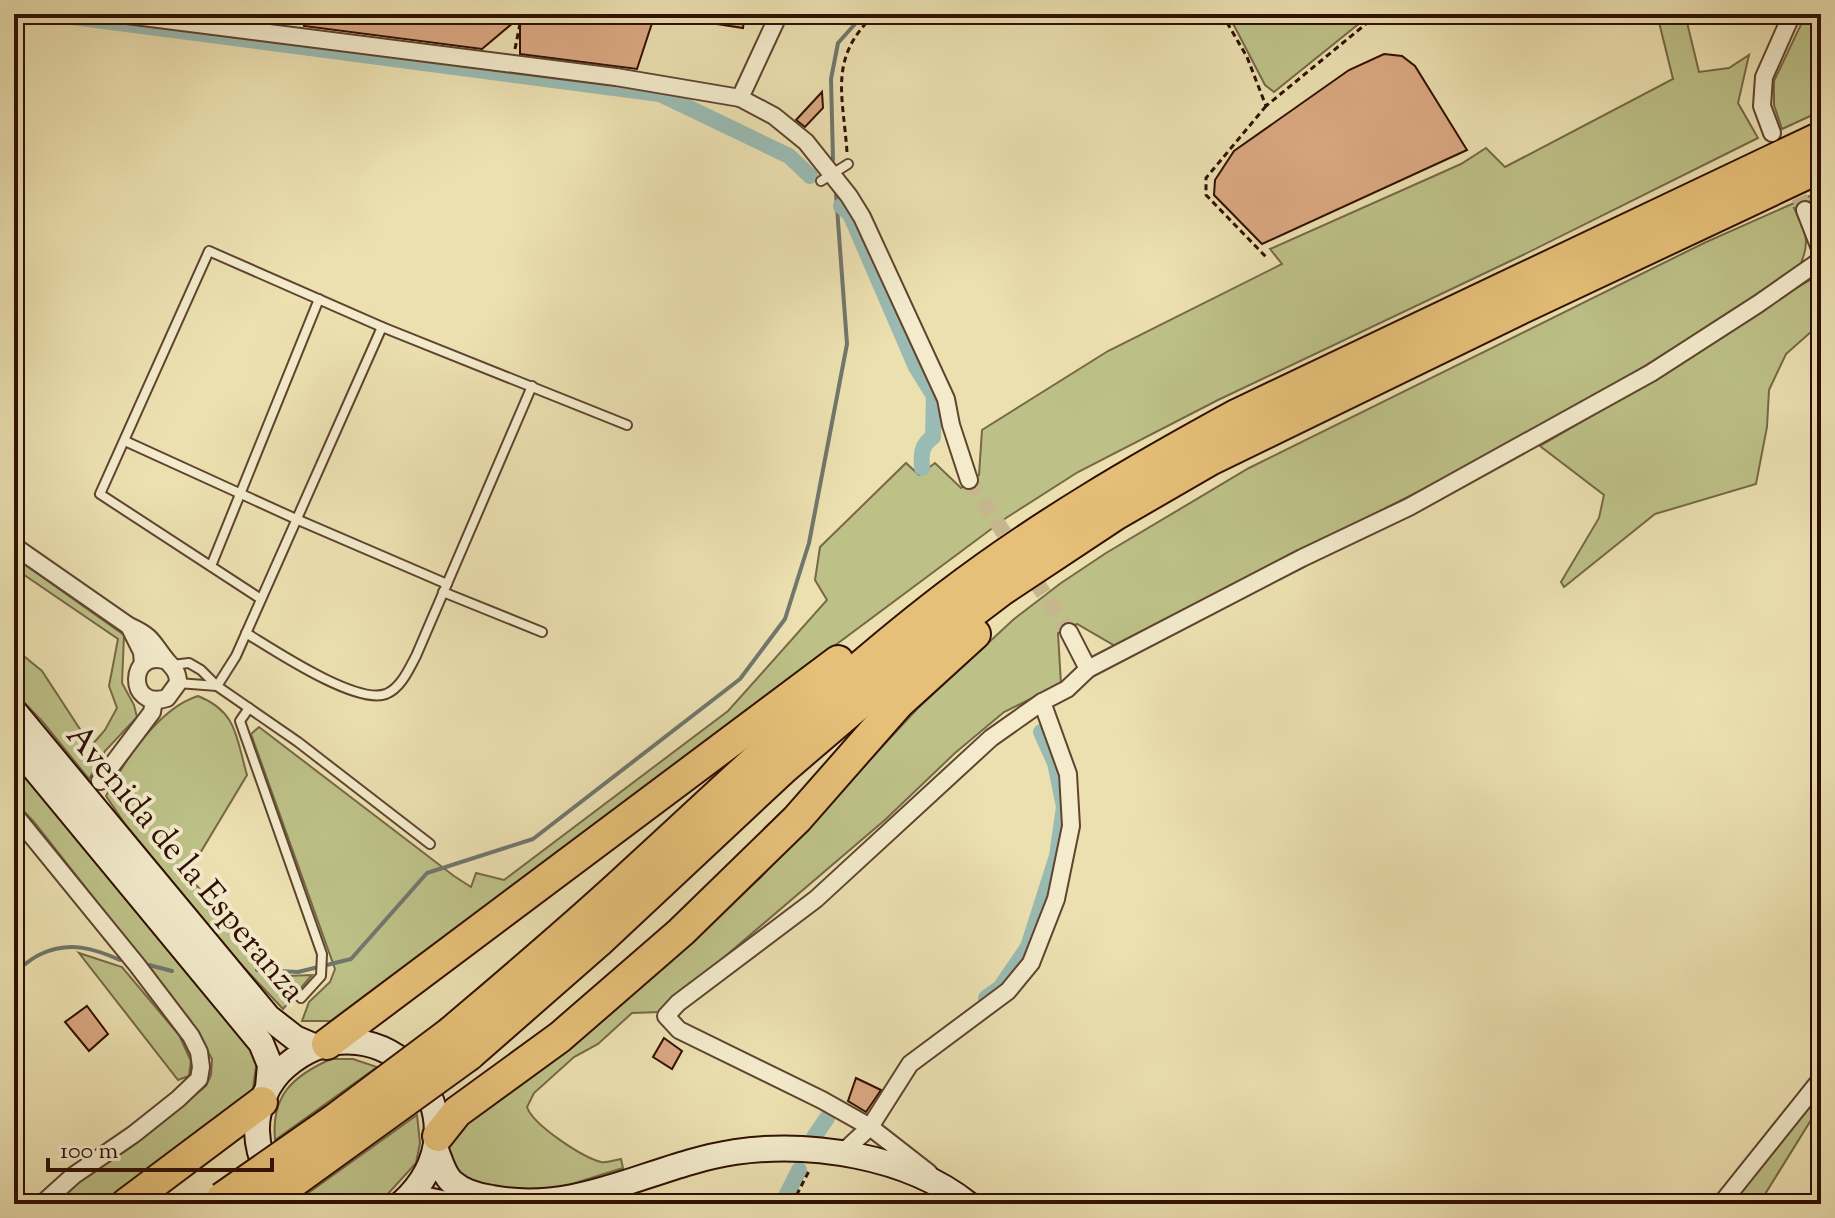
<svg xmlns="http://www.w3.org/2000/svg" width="1835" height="1218" font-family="'Sorts Mill Goudy',serif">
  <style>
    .green { fill: #bdc188; stroke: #766846; stroke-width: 2 }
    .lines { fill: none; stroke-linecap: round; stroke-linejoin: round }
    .stream { stroke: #70776d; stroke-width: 4 }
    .canal { stroke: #9abbb3; stroke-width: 16 }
    .building { fill: #daa882; stroke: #301003; stroke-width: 2 }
    .street-tunnel { stroke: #c6b68e; stroke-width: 16; stroke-dasharray: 16 8; stroke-linecap: butt }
    .lane-casing { stroke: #5f442e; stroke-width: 12 }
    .street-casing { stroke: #5f442e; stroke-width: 20 }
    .secondary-casing { stroke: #301003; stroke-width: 28 }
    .highway-casing { stroke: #301003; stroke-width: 34 }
    .path { stroke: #301003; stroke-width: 3; stroke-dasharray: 6 4; stroke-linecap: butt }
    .lane { stroke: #f3ebcc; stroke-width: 8 }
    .street { stroke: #f3ebcc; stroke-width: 16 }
    .secondary { stroke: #f3ebcc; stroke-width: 24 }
    .highway { stroke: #e6c078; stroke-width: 30 }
    .highway-bridge-casing { stroke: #301003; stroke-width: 34; stroke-linecap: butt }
    .highway-bridge { stroke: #e6c078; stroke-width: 30 }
    .labels { text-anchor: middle; stroke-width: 8; stroke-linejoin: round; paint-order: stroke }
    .street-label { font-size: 34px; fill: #301003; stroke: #f3ebcc }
  </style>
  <rect width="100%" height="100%" fill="#ece0b1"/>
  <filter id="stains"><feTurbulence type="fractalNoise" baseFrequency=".0025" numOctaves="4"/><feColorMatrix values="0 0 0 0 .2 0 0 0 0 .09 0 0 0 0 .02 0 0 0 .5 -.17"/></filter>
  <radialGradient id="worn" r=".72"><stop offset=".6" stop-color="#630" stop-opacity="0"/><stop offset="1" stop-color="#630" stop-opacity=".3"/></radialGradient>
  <g class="green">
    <path d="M1228,14H1371L1274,92L1265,85Z"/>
    <path d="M1657,14H1685L1699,72L1729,68L1749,55L1738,103L1758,138L1523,255L1218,400L1078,472L1006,518L331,1021H302L309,1002L330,982L335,969L251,734L259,727L454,876L471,887L476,873L504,880L728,711L827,600L815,580L820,547L906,463L919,475L935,463L961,488L979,475L982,430L1108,351L1282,264L1270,249L1461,164L1486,148L1505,167L1673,79Z"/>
    <path d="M1806,14H1821V111L1782,129L1774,105V81Z"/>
    <path d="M1821,191V217L1813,200L1794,208C1807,234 1811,243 1798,270C1707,327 1617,386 1523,437C1389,510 1250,572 1117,647L1077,624L1058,633L1061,684L1004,712L955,753L886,819L660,1012L632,1013L598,1044L574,1057L534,1093L527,1107C533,1125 582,1157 601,1162C607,1163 615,1160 621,1159L623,1168L559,1188L499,1190L460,1177L448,1156L452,1128L674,956L761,877L918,708L1014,619L1061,583L1106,553L1249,468L1704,243Z"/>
    <path d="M1821,274V323L1786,354L1769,390L1767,427L1756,484L1655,514L1564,587L1561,582L1599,518L1604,495L1540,446L1676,367L1780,297Z"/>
    <path d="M14,557L124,635L122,683L134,705L137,717L105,751L89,779L42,721L14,692V648L42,671L91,746L105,730L117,708L109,686L118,639L14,568Z"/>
    <path d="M198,696C238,712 236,738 247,775L187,875L259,955L285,976L312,975L283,1009L234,957L125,824L106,796C124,761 159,708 198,696Z"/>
    <path d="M14,763L191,978L243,1037L257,1059L253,1088L247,1098L107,1204H52L102,1163L124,1152L147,1135L206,1086L211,1075L212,1059L190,1020L34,822L14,801Z"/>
    <path d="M79,953L122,967L179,1035L191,1061L189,1076L178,1080Z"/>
    <path d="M331,1059H353L377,1067L275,1140C271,1095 293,1076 331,1059Z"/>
    <path d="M1821,1085V1104L1762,1199V1204H1727Z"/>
    <path d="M417,1115L420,1143L416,1163L386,1196L372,1204H320L312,1202L304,1196Z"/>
  </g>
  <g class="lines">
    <g class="stream">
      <path d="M833,160L831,79L838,43L864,14"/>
      <path d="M149,965L172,971"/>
      <path d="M14,970C25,966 31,958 41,954C69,941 93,948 120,960"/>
      <path d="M257,970L298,972L351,959L427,873L533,839L740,679L785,619L809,543L847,344L836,194"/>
    </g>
    <g class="canal">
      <path d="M50,14L660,94L789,156L810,176"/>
      <path d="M841,206L850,214L916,367L934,396L933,437C921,445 921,454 922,468"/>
      <path d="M986,998L1000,988L1028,947L1057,856L1064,807L1055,763L1041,732"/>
      <path d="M814,1137L827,1118"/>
      <path d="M782,1204L799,1170"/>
    </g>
  </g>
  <g class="building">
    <path d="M308,14H655L637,69L520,54V17L482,49L304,26Z"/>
    <path d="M698,14H745L743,28L697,21Z"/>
    <path d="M1384,54L1402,56L1415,66L1467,150L1262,244L1214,195L1215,180L1234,151L1349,70Z"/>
    <path d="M822,92L823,108L805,127L796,120Z"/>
    <path d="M87,1006L108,1034L89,1051L65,1022Z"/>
    <path d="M664,1038L682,1051L672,1069L653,1057Z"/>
    <path d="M856,1078L881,1090L866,1112L848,1101Z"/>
  </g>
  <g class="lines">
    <g class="street-tunnel">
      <path d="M1790,175L1805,210"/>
      <path d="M969,480L1069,632"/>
    </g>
    <g class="lane-casing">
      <g id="lane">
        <path d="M15,21L16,14"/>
        <path d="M821,181L848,164"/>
        <path d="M125,441L296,519L447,584"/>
        <path d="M211,566L319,299"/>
        <path d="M443,592L542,632"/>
        <path d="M261,599L100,494L209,251L382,327"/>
        <path d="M246,633C274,650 356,705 386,694C401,688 409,669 416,656L532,386"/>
        <path d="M172,665L189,663L201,670L217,686L298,742L430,844"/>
        <path d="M178,683L217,686"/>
        <path d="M217,686L236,656L382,327L627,425"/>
        <path d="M249,708L240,721L322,954L321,976L301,998"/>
      </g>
    </g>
    <g class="street-casing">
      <g id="street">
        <path d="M119,14L616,77L740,98L774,116L806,142L849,196L862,217L946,399L951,425L969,480"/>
        <path d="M740,98L779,14"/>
        <path d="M1772,133L1762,106L1764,77L1792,14"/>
        <path d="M1805,210L1821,251"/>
        <path d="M14,546L129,626C154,637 152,643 167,661C174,669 178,672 178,683L167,698C126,711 128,647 167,661"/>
        <path d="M129,626L142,652L143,664"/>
        <path d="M1069,632L1088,669"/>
        <path d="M100,781L152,712L154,700"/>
        <path d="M14,814L137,965L191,1036L199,1052L201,1067L199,1079L178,1099L134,1134L73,1176L42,1204"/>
        <path d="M842,1153L870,1127L910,1064L1008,991L1031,963L1056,899L1071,826L1068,774L1042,702L1067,689L1088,669L1302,558L1409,507L1651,373L1758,304L1821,260"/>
        <path d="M929,1173L870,1127L822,1100L679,1030L666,1016L678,1003L816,899L991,738L1042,702"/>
        <path d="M1721,1204L1821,1079"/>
      </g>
    </g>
    <g class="secondary-casing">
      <g id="secondary">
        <path d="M14,711L268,1017L295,1038L316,1047"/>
        <path d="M14,744L261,1043L270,1065L268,1087"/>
        <path d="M436,1150C440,1160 444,1175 452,1182C463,1192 478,1196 492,1198C581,1215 650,1165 735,1152C810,1141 908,1156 968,1204"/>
        <path d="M295,1204C271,1189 258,1158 257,1131C256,1108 268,1081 286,1066C380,987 497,1118 401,1204"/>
        <path d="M401,1204L427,1200L446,1204"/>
      </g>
    </g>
    <g class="highway-casing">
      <g id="highway">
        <path d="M451,1032C512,980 574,928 633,873C736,779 835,682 946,597C1037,527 1137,469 1238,414L1821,137"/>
        <path d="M327,1044L838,661"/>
        <path d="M469,1055L598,942L784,768L915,656L1002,590L1115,515L1210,460L1522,308L1821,167"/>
        <path d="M438,1136L457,1112L560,1037L681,932L797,819L898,704L975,634"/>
        <path d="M126,1204L262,1102"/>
      </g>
    </g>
    <g class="path">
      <path d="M1222,14L1247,57L1266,106L1378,14"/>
      <path d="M515,49L522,14"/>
      <path d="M1266,106L1206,178V195L1268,259"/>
      <path d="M847,152C843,94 828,58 875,14"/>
      <path d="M792,1204L810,1169"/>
    </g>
    <use href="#lane" class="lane"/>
    <use href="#street" class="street"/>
    <use href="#secondary" class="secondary"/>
    <use href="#highway" class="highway"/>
    <g class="highway-bridge-casing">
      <g id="highway-bridge">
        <path d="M222,1198L335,1119L451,1032"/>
        <path d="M263,1204L469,1055"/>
      </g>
    </g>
    <use href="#highway-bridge" class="highway-bridge"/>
  </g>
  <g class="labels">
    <g class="street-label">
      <text transform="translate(187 862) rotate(50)" y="12">Avenida de la Esperanza</text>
    </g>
  </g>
  <rect width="1835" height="1218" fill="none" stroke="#ece0b1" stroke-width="48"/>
  <rect x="16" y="16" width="1803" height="1186" fill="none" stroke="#301003" stroke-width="4"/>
  <rect x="24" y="24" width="1787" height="1170" fill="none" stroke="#301003" stroke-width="2"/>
  <path d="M48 1158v12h224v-12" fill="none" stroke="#301003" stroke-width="4"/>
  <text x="60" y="1158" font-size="24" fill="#301003" stroke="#f3ebcc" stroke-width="6" paint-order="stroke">100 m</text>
  <rect width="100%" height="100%" filter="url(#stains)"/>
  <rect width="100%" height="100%" fill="url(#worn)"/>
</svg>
